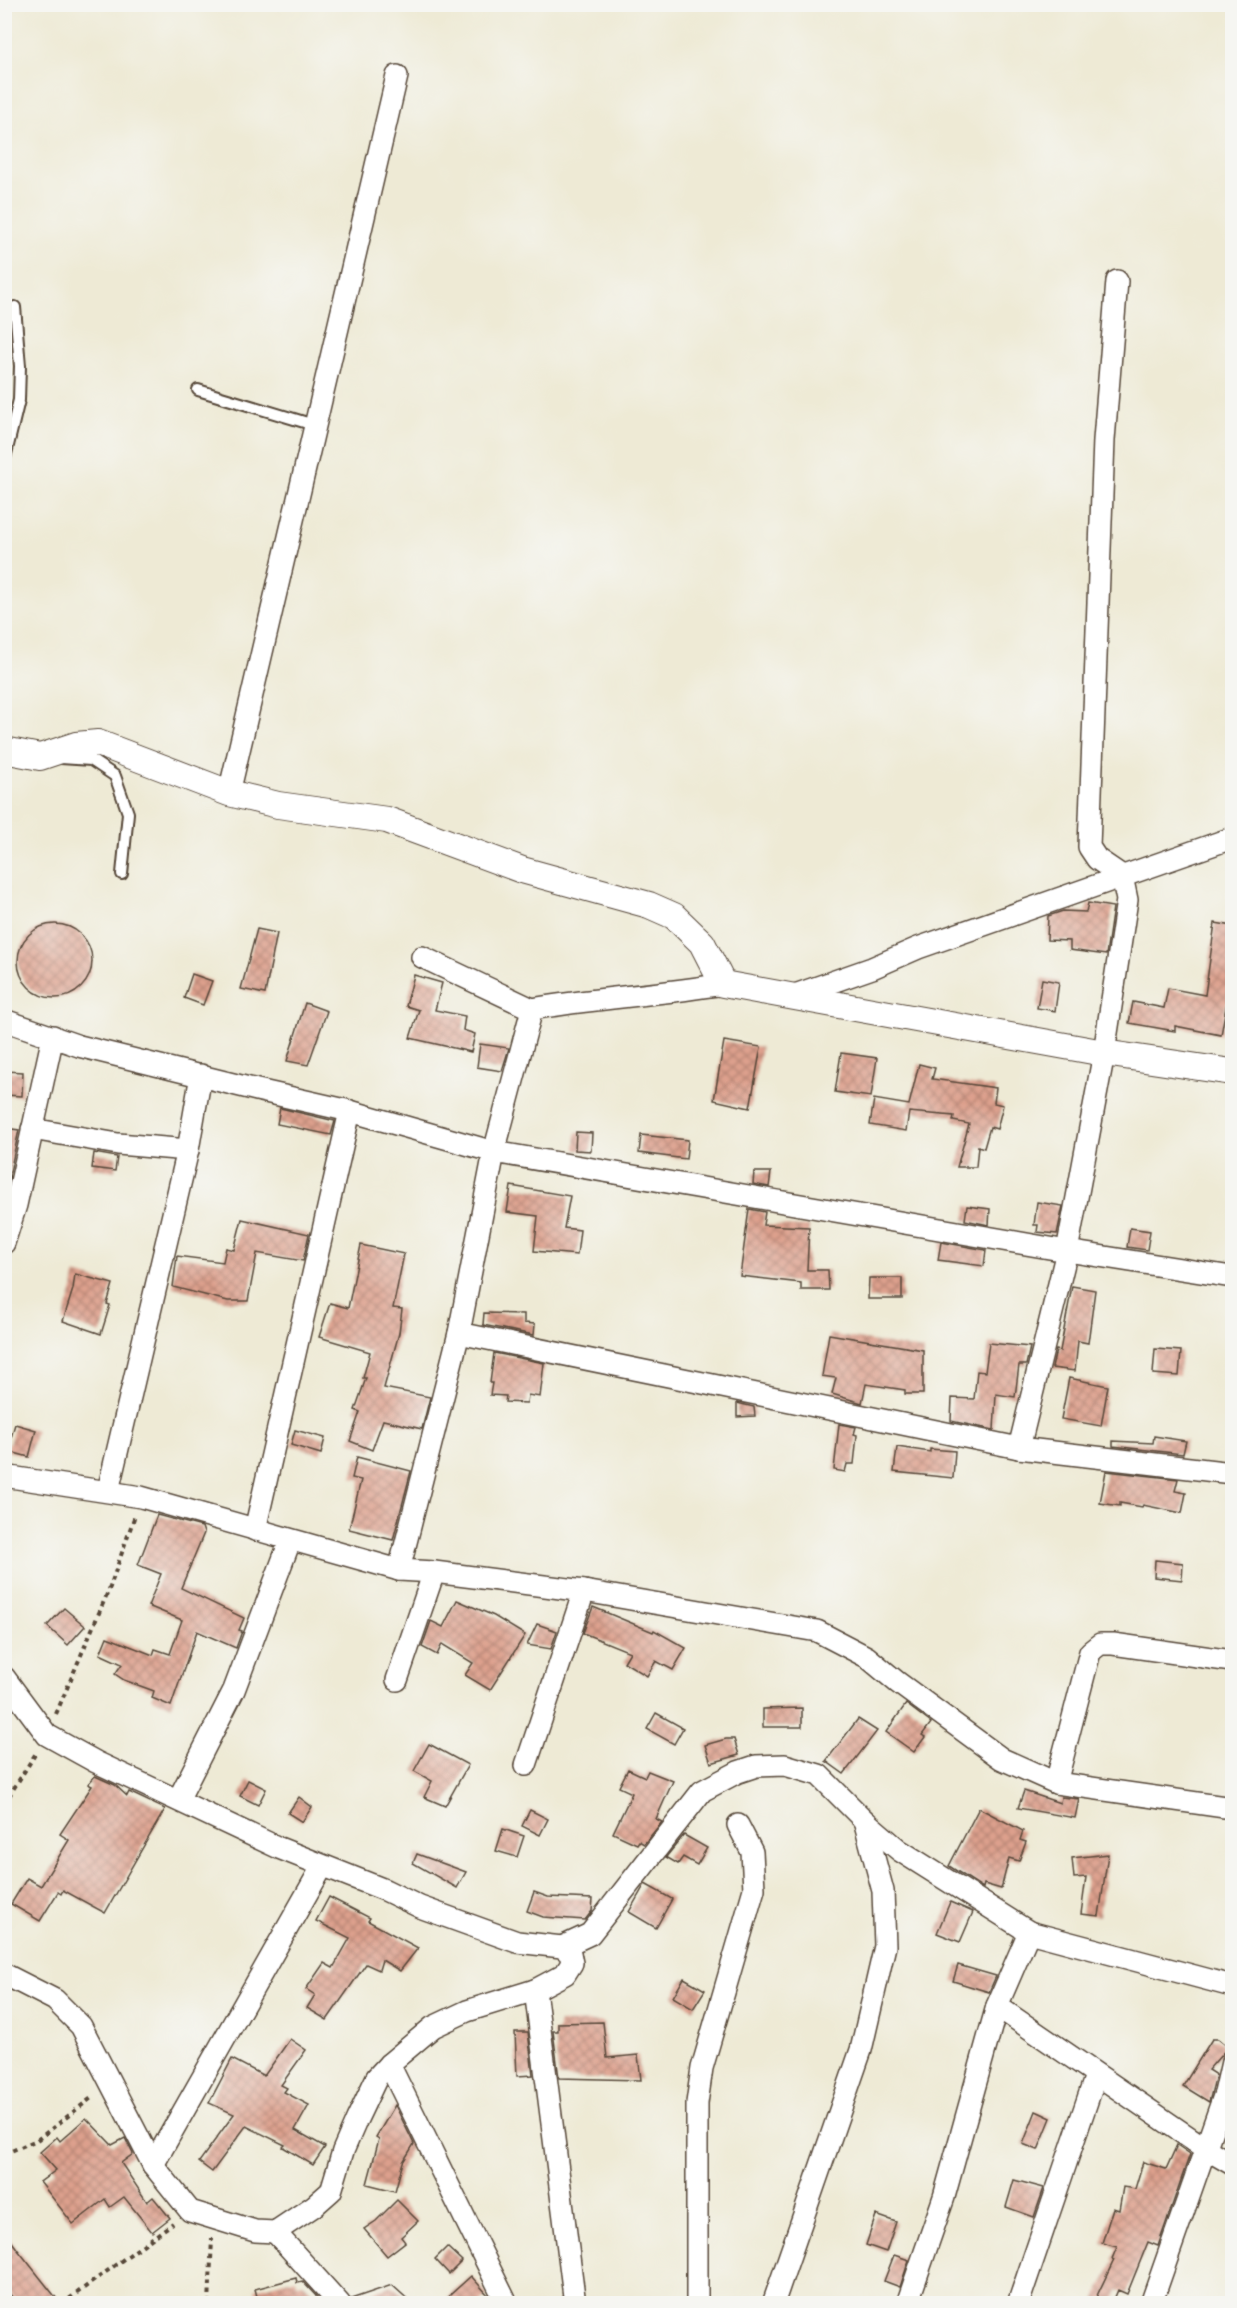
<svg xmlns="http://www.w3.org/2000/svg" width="1237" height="2308" font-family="'Balsamiq Sans',sans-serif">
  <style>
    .building { fill: url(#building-cross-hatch) }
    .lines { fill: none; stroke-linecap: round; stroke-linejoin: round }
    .service-casing { stroke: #564739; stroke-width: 14 }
    .minor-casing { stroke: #564739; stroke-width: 24 }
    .tertiary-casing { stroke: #564739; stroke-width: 28 }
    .path { stroke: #564739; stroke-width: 4; stroke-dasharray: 4.5 4.5; stroke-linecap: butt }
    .service { stroke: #fff; stroke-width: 10 }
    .minor { stroke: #fff; stroke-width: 21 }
    .tertiary { stroke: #fff; stroke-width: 26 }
  </style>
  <defs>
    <pattern id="building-cross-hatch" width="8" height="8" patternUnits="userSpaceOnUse" patternTransform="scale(1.5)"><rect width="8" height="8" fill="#dda08d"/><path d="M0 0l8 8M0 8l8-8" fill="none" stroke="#b48373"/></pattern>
  </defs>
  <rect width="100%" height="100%" fill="#f6f6f2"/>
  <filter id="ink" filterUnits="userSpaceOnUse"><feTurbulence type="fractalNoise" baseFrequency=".0167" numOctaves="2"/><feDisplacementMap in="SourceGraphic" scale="12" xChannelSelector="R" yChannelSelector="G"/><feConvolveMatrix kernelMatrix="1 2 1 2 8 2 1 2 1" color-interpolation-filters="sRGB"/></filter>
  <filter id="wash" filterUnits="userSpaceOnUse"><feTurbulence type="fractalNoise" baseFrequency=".008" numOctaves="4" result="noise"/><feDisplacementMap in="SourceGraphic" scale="24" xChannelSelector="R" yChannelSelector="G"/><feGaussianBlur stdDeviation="1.35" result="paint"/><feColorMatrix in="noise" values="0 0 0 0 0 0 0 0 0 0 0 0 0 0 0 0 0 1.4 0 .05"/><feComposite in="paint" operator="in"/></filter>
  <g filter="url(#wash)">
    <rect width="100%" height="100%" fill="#eeead5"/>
    <g id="blocks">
      <g class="building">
        <path d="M1088,903L1113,907L1106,955L1070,950V941L1047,940L1048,916L1063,911L1086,912Z"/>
        <path d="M1215,923L1233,926V1003L1227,1002L1221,1035L1175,1026V1031L1129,1023L1133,1002L1164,1008L1168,988L1205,995Z"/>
        <circle cx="55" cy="961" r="37"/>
        <path d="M257,929L277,933L265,994L241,989Z"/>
        <path d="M192,974L212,981L203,1005L184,998Z"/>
        <path d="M414,975L442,983L435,1010L465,1016L463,1030L475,1034L471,1052L410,1038L419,1010L406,1006Z"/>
        <path d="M1042,979L1059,982L1055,1011L1037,1008Z"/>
        <path d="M305,1003L327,1011L308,1065L287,1061Z"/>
        <path d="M724,1041L761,1047L750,1108L714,1100Z"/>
        <path d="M480,1044L509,1048L502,1071L477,1067Z"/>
        <path d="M841,1053L877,1058L871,1097L835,1092Z"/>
        <path d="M919,1064L935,1068L932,1079L996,1088L994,1103L1003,1105L997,1129L990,1127L984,1148L978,1146L976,1167H957L969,1124L953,1121L954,1116L909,1112L906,1131L870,1125L874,1099L909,1105Z"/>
        <path d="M4,1071L23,1072L22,1096L4,1095Z"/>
        <path d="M280,1108L335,1121L331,1135L277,1124Z"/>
        <path d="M4,1128L19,1130L7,1186H4Z"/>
        <path d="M576,1132L592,1133L591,1151L575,1150Z"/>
        <path d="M641,1135L688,1140L686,1159L639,1153Z"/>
        <path d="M94,1153L117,1157L115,1171L92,1168Z"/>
        <path d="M754,1172H771L769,1187L753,1184Z"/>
        <path d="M511,1186L570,1196L564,1228L580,1230L577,1255L534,1251L538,1216L507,1212Z"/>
        <path d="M1037,1202L1063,1206L1057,1234L1037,1232L1038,1225H1034Z"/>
        <path d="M967,1206L990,1209L989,1225L965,1220Z"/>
        <path d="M749,1209L765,1212L763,1225L809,1227L807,1270H828L829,1290H801V1283L740,1276Z"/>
        <path d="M242,1219L309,1234L303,1261L257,1253L248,1301H228L173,1287L177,1256L223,1262L226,1248L234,1250Z"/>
        <path d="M1130,1228L1150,1231L1147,1250L1127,1247Z"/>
        <path d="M941,1242L986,1250L984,1266L938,1260Z"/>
        <path d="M361,1245L404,1254L393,1308L402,1309L399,1333L384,1388L430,1397L422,1429L383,1420L372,1450L350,1441L360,1412L355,1410L366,1378H363L370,1352L319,1337L330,1303L348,1308Z"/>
        <path d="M75,1274L113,1284L107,1304L110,1305L101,1334L63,1321L73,1289Z"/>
        <path d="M869,1278H902V1299H868Z"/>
        <path d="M1072,1286L1095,1290L1088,1343L1078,1341L1075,1371L1052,1368L1056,1350L1060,1351Z"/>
        <path d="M484,1313L524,1314V1323L535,1324L534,1335L483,1325Z"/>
        <path d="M829,1334L923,1350V1394H905V1390L866,1384L862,1403L832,1394L836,1378L822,1376Z"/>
        <path d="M989,1343L1030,1347L1026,1365H1019L1015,1397L996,1394L994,1430L951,1421L952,1398L974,1399L977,1371L985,1372Z"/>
        <path d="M1155,1349L1181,1351L1179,1376L1153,1374Z"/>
        <path d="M494,1353L544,1363L540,1397L528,1395L527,1403L505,1402L506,1396L490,1395L492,1383H490Z"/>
        <path d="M1069,1378L1108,1386L1101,1426L1061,1419Z"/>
        <path d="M737,1403L754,1407L755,1416L737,1417Z"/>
        <path d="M15,1424L36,1430L29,1457L7,1451Z"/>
        <path d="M839,1424L856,1427L854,1434L857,1435L854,1464H847L845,1472L834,1470Z"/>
        <path d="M295,1430L325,1438L321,1454L291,1445Z"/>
        <path d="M1154,1436L1186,1441L1183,1454L1113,1446V1441L1153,1443Z"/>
        <path d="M897,1447L930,1452V1449L955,1451L953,1478L894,1472Z"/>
        <path d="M357,1457L411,1471L393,1540L349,1529L361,1480L352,1478Z"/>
        <path d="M1106,1471L1178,1479L1175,1491L1186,1493L1182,1513L1143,1505L1142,1507L1120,1503V1506L1100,1503Z"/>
        <path d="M157,1515L202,1527L204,1533L181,1588L244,1618L239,1630L242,1631L236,1648L197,1631L171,1706L152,1698L154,1691L124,1680L115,1674L122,1664L100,1654L107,1637L153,1655L155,1649L170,1654L182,1620L148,1606L161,1574L138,1565Z"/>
        <path d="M1155,1560L1183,1563L1182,1580L1154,1577Z"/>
        <path d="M457,1600L494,1616L525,1635L490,1690L465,1675L473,1663L442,1644L437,1655L422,1647L431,1621L443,1627Z"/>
        <path d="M593,1607L653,1632L654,1630L686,1648L673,1670L656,1661L647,1676L624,1662L630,1652L583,1633Z"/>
        <path d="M64,1608L85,1626L68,1645L47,1626Z"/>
        <path d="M537,1624L557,1631L551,1649L527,1645Z"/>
        <path d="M906,1704L931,1723L922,1735L925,1737L914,1752L886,1732Z"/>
        <path d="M802,1708V1727H763V1709Z"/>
        <path d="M656,1713L683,1728L674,1744L647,1729Z"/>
        <path d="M858,1719L877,1731L844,1774L826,1761Z"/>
        <path d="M726,1739H734L739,1755L711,1763L705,1745Z"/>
        <path d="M429,1744L468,1765L445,1806L424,1797L432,1781L414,1771Z"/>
        <path d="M628,1769L645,1777L648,1771L673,1781L656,1819L662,1822L644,1844L639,1841L637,1844L613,1833L632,1793L619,1787Z"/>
        <path d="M95,1776L115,1785L127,1796L129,1792L165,1809L105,1913L63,1890L61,1894L58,1892L40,1921L11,1904L27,1878L41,1886L69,1840L60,1834L92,1786L88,1784Z"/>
        <path d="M248,1780L266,1789L258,1805L240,1796Z"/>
        <path d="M1024,1791L1060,1803L1061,1797L1079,1799L1075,1818L1018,1808Z"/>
        <path d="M299,1797L312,1807L302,1822L288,1813Z"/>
        <path d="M979,1808L1023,1831L1020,1840L1026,1842L1019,1861L1009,1858L1001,1889L984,1884L983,1888L949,1866Z"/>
        <path d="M530,1810L548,1819L540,1835L522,1826Z"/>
        <path d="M503,1829L524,1836L517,1857L496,1851Z"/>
        <path d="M684,1835L707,1848L697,1865L683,1857L678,1864L666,1857Z"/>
        <path d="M417,1854L466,1872L457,1888L413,1863Z"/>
        <path d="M1108,1854L1099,1916L1081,1914L1086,1877L1074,1878L1072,1858Z"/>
        <path d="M645,1884L672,1899L656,1928L629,1912Z"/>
        <path d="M534,1892L548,1897L593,1899L592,1911L585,1920L543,1917L527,1911Z"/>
        <path d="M329,1897L370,1918L368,1921L418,1948L400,1971L382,1960L379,1970L366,1964L327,2020L307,2008L315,1995L306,1989L324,1963L333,1968L350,1938L316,1921Z"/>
        <path d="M950,1902L973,1912L960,1942L937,1933Z"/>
        <path d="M958,1965L996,1976L989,1992L953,1981Z"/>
        <path d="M684,1978L705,1990L693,2009L673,1997Z"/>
        <path d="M603,2022L607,2058L638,2055L641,2080L559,2078L553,2031H558V2023Z"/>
        <path d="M515,2032H528L533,2075L517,2076Z"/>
        <path d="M290,2039L306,2050L281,2085L287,2088L284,2092L309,2105L295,2130L325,2147L313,2165L283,2147L285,2145L246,2126L212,2172L199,2162L234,2114L209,2103L232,2059L264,2076Z"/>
        <path d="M1212,2039H1218L1228,2047L1208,2070L1216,2075L1209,2102L1183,2086Z"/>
        <path d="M395,2105L414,2144L403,2162L395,2191L367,2184L379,2139L376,2137Z"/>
        <path d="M1036,2111L1051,2118L1038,2150L1023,2144Z"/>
        <path d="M86,2118L112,2145L125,2138L133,2154L121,2163L147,2202L153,2197L170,2218L152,2232L124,2197L110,2207L105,2199L73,2224L40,2182L56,2170L40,2152L57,2137L60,2141Z"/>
        <path d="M1177,2145L1190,2154L1158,2246L1148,2242L1127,2294L1118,2290L1112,2304H1093L1114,2260L1112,2259L1117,2247L1102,2243L1113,2208L1119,2210L1123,2187L1135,2189L1143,2162L1166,2169Z"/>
        <path d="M1014,2180L1044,2188L1034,2217L1006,2207Z"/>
        <path d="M397,2200L418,2221L401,2237L405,2242L387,2256L364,2229L376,2221Z"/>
        <path d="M876,2215L896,2222L886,2252L866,2245Z"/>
        <path d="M4,2231L18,2250L61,2304H17L4,2286Z"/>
        <path d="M447,2247L462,2261L449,2274L435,2259Z"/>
        <path d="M894,2255L909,2260L900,2287L884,2281Z"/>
        <path d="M471,2276L488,2295L479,2304H440Z"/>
        <path d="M296,2278L297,2283L303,2282L316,2296L317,2302L259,2304L255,2289Z"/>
        <path d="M392,2285L413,2304H352L351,2299Z"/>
      </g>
    </g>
  </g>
  <g filter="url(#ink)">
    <use href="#blocks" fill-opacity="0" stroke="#564739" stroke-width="1.5"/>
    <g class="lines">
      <g class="service-casing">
        <g id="service">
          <path d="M198,390L314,425"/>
          <path d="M4,462L19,400L20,366L15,307"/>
          <path d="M61,758L91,760L115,776L128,813L122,874"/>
        </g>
      </g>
      <g class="minor-casing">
        <g id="minor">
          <path d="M229,793L397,76"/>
          <path d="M422,957L532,1009"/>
          <path d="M792,996L872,968L918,948L1232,838"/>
          <path d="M4,1020L79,1046L257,1090L350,1111L494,1152L1067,1251L1232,1277"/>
          <path d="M32,1129L118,1144L188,1150"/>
          <path d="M4,1243L16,1205L53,1036"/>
          <path d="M459,1333L1019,1448L1232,1473"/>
          <path d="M1019,1448L1067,1251L1104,1053L1127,900L1122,876L1097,859L1089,847L1104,440L1117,281"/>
          <path d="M4,1476L141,1497L399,1570L434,1572L584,1591L817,1631L867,1657L897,1682L1002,1759L1056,1783L1232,1808"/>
          <path d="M108,1491L188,1150L201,1075"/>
          <path d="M255,1530L350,1111"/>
          <path d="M399,1570L459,1333L494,1152L532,1009C595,998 659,995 723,984"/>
          <path d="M4,1677L47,1735L96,1762L279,1848L385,1890L420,1907L517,1942L562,1947L570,1953L572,1963L565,1974L535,1990L467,2011L433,2027L389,2064L377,2077L357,2119L343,2151L331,2191L314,2206L275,2232L255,2231L190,2211L153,2165L81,2026L55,2000L4,1974"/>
          <path d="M397,1680L434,1572"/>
          <path d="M526,1765L584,1591"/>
          <path d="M1056,1783L1090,1652L1100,1644H1113L1232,1661"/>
          <path d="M178,1800L234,1690L290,1541"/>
          <path d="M562,1947L590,1934L702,1791L738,1772L756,1766L785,1765L819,1775L864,1820L899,1850L1029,1932L1232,1986"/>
          <path d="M535,1990L575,2304"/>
          <path d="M997,2006L1206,2149L1232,2164"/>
          <path d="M389,2064L507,2304"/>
          <path d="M153,2165L322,1867"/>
          <path d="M275,2232L340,2304"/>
          <path d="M697,2304V2103L702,2068L754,1889L752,1852L738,1825"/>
          <path d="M773,2304L861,2050L885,1946L883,1891L864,1820"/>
          <path d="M907,2304L944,2197L997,2006L1029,1932"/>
          <path d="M1018,2304L1096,2075"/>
          <path d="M1151,2304L1225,2093L1232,2062"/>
        </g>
      </g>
      <g class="tertiary-casing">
        <path id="tertiary" d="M4,750L40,757L76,745L98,743L229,793L278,805L387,820L522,870L649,905L674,916L702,943L723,984L1104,1053L1232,1072"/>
      </g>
      <g class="path">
        <path d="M56,1714L110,1587L135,1515"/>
        <path d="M4,1804L36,1753"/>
        <path d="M4,2154L37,2140L94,2096"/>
        <path d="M62,2304L173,2223"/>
        <path d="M209,2304L212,2238"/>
      </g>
      <use href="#service" class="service"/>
      <use href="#minor" class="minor"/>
      <use href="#tertiary" class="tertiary"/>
    </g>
  </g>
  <rect width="1237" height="2308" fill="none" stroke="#f6f6f2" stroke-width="24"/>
</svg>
